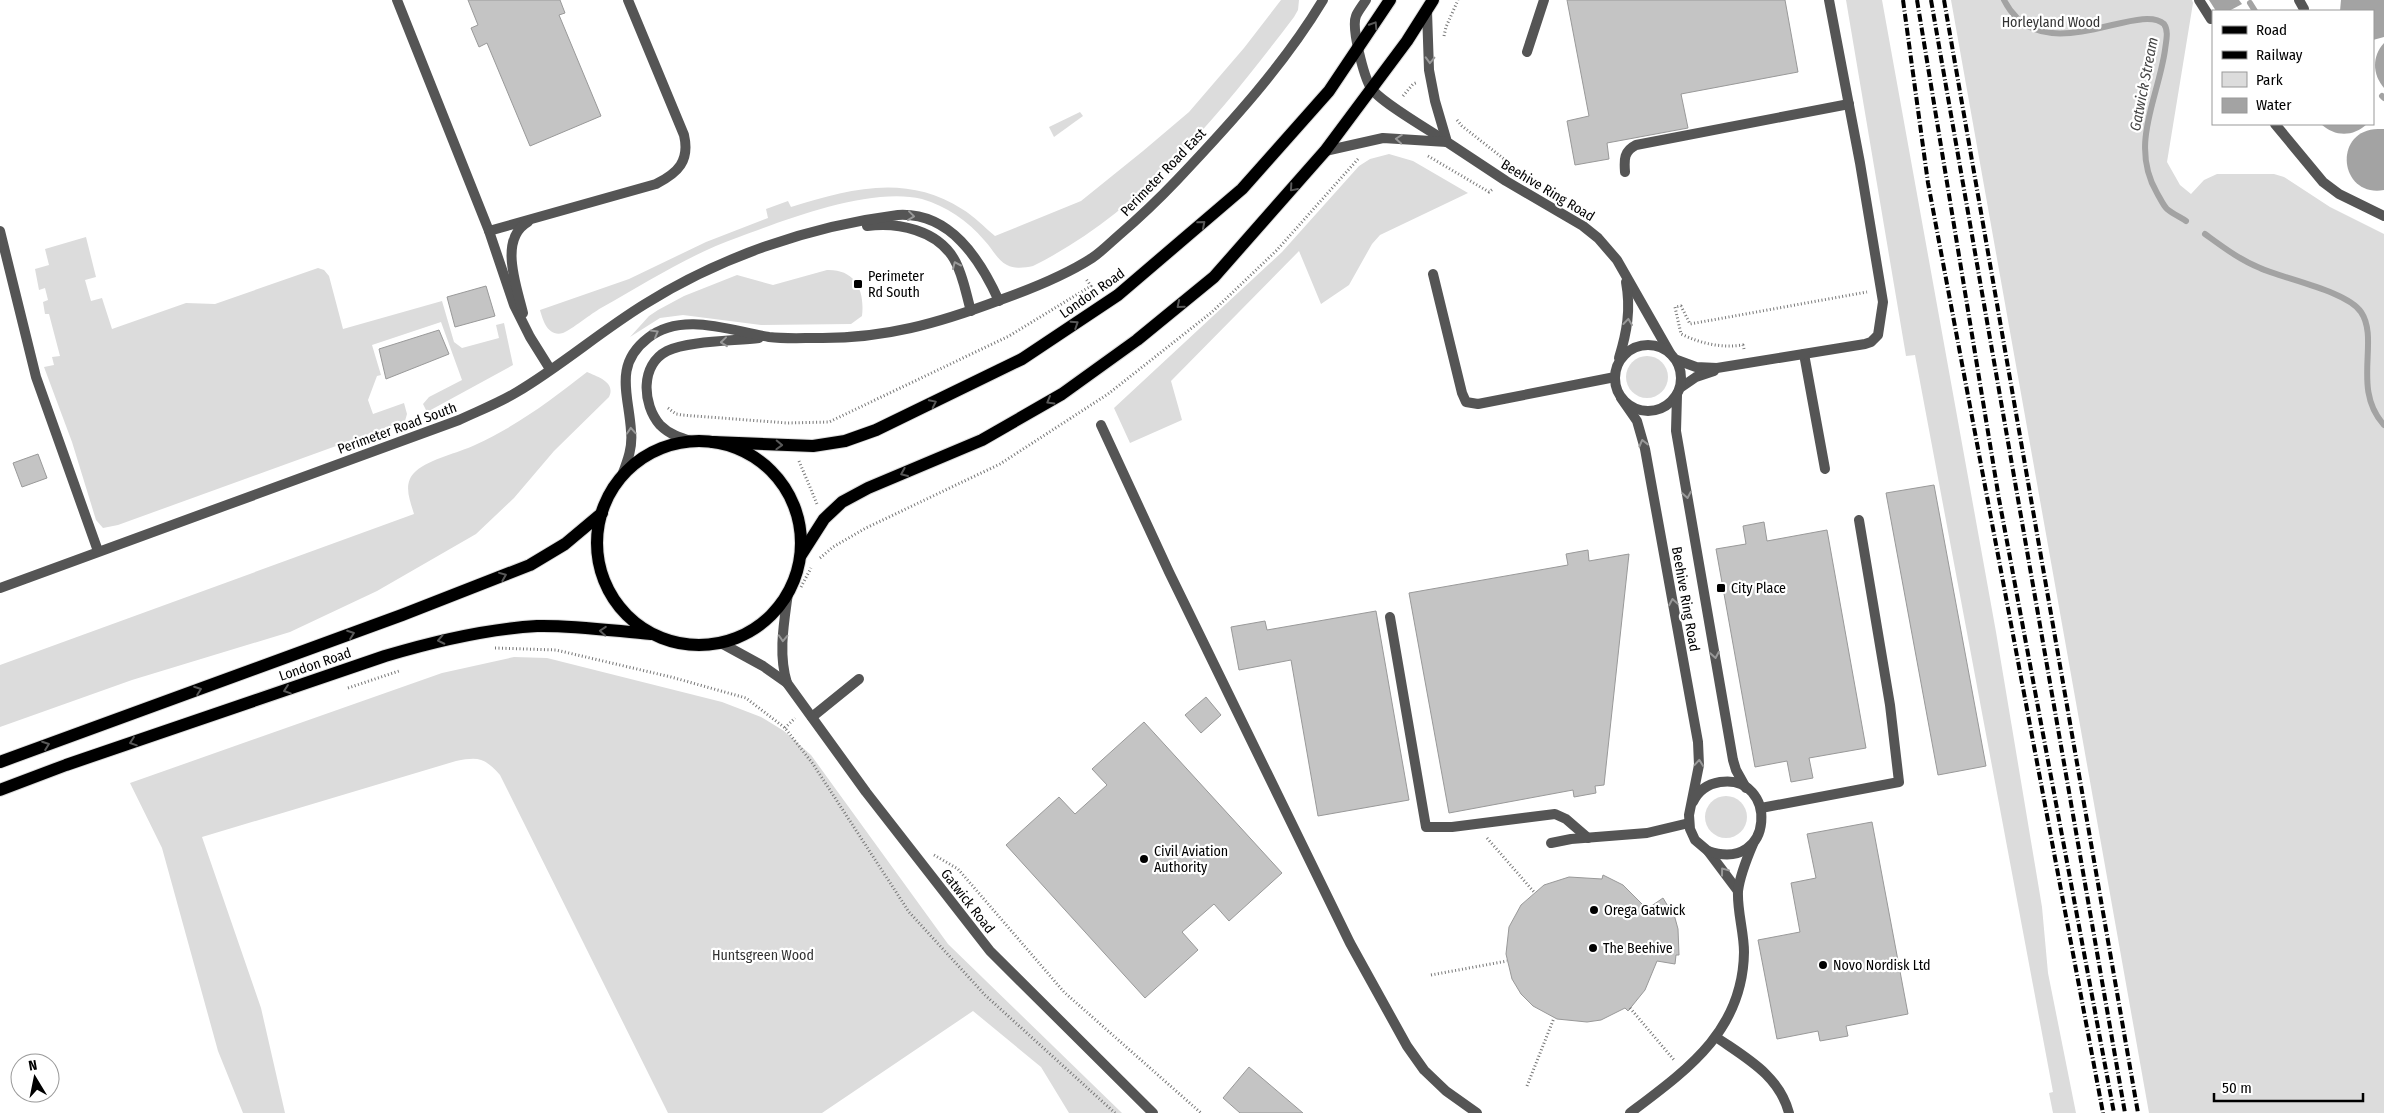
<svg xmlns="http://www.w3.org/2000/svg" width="2384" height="1113" font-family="'Fira Sans Condensed',sans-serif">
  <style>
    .green { fill: #dcdcdc }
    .water { fill: #a3a3a3 }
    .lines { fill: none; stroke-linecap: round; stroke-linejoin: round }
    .stream { stroke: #a3a3a3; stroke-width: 6 }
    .building { fill: #c4c4c4; stroke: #999 }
    .primary-casing { stroke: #dbdbdb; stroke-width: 14 }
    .path { stroke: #777; stroke-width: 3; stroke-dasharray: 1 2.5; stroke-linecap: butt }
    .service { stroke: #555; stroke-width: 10 }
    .minor { stroke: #555; stroke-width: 10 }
    .tertiary { stroke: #555; stroke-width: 10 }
    .primary { stroke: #000; stroke-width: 12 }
    .rail { stroke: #000; stroke-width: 4; stroke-dasharray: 8 2.5 1 2.5; stroke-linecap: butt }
    .oneway { stroke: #595959 }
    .oneway2 { stroke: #999 }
    .poi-dot { fill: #000; stroke: #fff; stroke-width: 2 }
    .labels { text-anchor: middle; stroke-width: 4.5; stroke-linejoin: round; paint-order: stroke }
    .park-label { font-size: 14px; fill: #333; stroke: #fff }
    .street-label { font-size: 14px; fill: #000; stroke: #fff }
    .poi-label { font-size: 14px; fill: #000; stroke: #fff; text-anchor: start }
    .water-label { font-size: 15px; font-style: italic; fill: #444; stroke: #fff }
  </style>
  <rect width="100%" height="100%" fill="#fff"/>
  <g class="green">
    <path d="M1281,0H1299L1298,10L1294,17C1222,112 1142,212 1033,266C1024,268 1015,269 1007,265C997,260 992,248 984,240C968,221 946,206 922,199C870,187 788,219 739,237C690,254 646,283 601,308C592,313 571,330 563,333C548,337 543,321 540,310L629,279L706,242L768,218L766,209L788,201L791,207C849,189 906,173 962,209C974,216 984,227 995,236L1081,201L1143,151L1189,112L1244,48Z"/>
    <path d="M1846,0H1882L1996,632L2042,907L2048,973L2076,1113H2053L2049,1093L2053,1092L1915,355L1906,356Z"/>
    <path d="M1951,0H2192L2193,3L2167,162L2180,185L2191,194L2204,180L2217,174H2274L2284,177L2330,207L2384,234V1113H2149Z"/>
    <path d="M1080,112L1083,116L1054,137L1049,127Z"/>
    <path d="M1389,154L1413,161L1468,193L1380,235L1372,244L1349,285L1321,304L1299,251L1171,381L1182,420L1130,443L1114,408L1282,252L1359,166L1370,159Z"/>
    <path d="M86,237L96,277L85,280L91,301L102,298L112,329L186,303L215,304L318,268L324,270L329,276L343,329L442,301L454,342L462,348L499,338L496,325L504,323L513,365L427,412L423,404L429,397L462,380L441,322L372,345L381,375L377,376L368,400L373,414L404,403L407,414L405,421L118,525L103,528L96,520L72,442L44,367L54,365L52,357L60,356L49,314H45L43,302L48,300L45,288L39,290L35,269L49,265L45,249Z"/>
    <path d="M827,270C855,269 865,290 862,316L851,324L761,325L683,315L660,318L630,337L649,316L658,310L684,296L737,275L773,285Z"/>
    <circle cx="1647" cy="377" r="21"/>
    <path d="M587,372C598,377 616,382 609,397L554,451L514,498L476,534L377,591L290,632L132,680L0,727V665L414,514C410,500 402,483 416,471C430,459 458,453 475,445C517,426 551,400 587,372Z"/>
    <path d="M514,657L547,658L722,702L761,717L784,731L811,755L948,944L1122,1113H1069L1041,1067L973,1011L822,1113H668L500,775C484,757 478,757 456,761L202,837L261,1008L285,1113H243L218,1051L162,848L130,783L442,673Z"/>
    <circle cx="1726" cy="817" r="21"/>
  </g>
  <g class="water">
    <path d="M2209,0H2239L2242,4L2229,11H2216Z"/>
    <path d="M2341,0H2384V37L2373,40V11H2340Z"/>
    <path d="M2384,43V88C2372,74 2372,56 2384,43Z"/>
    <path d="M2321,124H2367C2353,137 2335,137 2321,124Z"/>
    <path d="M2378,129H2384V190C2339,198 2332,130 2378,129Z"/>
  </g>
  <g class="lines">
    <g class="stream">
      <path d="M2004,0C2041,73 2138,0 2164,24C2169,31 2166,41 2165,50C2158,99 2129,145 2157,193C2160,198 2163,205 2167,209C2173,214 2180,217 2186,221"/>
      <path d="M2250,3L2255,11"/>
      <path d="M2382,96L2384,98"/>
      <path d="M2205,234C2223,247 2240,260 2260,268C2284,279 2347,291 2361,312C2380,340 2351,389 2384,425"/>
    </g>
  </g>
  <g class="building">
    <path d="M468,0H560L565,13L559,15L601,116L530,146L487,43L479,47L471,28L478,25Z"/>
    <path d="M1567,0H1785L1798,72L1681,94L1688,128L1607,143L1609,159L1575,165L1567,121L1589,116Z"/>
    <path d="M486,286L495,316L455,327L447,297Z"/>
    <path d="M439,330L449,354L386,379L379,349Z"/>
    <path d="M38,454L47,478L22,487L13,463Z"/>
    <path d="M1934,485L1986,766L1938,775L1886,493Z"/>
    <path d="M1764,522L1767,541L1827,530L1866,748L1809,758L1813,778L1791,782L1787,761L1755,767L1716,549L1746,544L1743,526Z"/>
    <path d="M1588,550L1589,561L1629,554L1604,785L1595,786L1596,793L1574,797L1573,790L1449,813L1409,593L1568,565L1566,554Z"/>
    <path d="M1376,611L1409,800L1318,816L1291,660L1239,670L1231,627L1265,621L1267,630Z"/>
    <path d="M1206,697L1221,715L1201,733L1185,715Z"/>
    <path d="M1144,722L1282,873L1229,921L1214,904L1182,932L1198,950L1145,998L1006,845L1059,797L1075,814L1107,785L1092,769Z"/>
    <path d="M1872,822L1908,1014L1846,1026L1848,1036L1820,1041L1818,1031L1777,1039L1758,940L1800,932L1791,883L1816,878L1807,834Z"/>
    <path d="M1603,875L1623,885L1647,909L1663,898L1669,908L1672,907L1678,929L1679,955H1676L1675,964L1657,961L1645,990L1628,1011L1625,1008L1601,1020L1587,1022L1557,1019L1533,1006L1521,994L1512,979L1506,954L1509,927L1521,905L1544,885L1569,877L1602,879Z"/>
    <path d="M1249,1067L1303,1113H1240L1223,1098Z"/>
  </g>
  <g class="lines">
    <g class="primary-casing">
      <g id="primary">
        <circle cx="699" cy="543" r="102"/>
        <path d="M713,442L813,446L845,441L876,430L1022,359L1118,295L1242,189L1329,91L1390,0"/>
        <path d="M801,555L824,519L842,502L868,488L982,440L1062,394L1137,340L1214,277L1325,151L1407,41L1433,0"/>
        <path d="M0,762L402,615L530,565L565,544L602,513"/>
        <path d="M0,790L66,765L385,656C435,641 485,629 537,626C573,625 615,631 651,634"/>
      </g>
    </g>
    <g class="path">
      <path d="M1444,36L1446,27L1458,0"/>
      <path d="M1403,96L1413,84L1418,82"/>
      <path d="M1457,120L1462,126L1504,159V162"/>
      <path d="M1428,156L1489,192L1493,189"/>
      <path d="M1744,349L1743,345C1721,348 1702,344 1681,334L1675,307L1681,306L1690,324L1867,292"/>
      <path d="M668,408L676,414L682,415L787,423L829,422L1009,336L1091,286L1086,279"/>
      <path d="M799,461L817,504"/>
      <path d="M820,558L833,547L866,528L1000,464L1108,394L1212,312L1277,250L1358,159"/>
      <path d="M801,587L811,568"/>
      <path d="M495,648L556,650L671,677L746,698L785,728L813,764L909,912L985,995L1115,1113"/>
      <path d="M348,688L399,671"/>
      <path d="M785,728L795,718"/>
      <path d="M1487,838L1534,892"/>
      <path d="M934,855L958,869L1064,992L1201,1113"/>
      <path d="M1431,975L1507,961"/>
      <path d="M1630,1008L1674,1060"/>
      <path d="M1527,1086L1554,1018"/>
    </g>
    <g class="service">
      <path d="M397,0L489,231L514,305L530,337L550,369"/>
      <path d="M1366,0C1363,5 1358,11 1356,16C1351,28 1364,77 1371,88C1380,102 1431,131 1447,142"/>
      <path d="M2199,0L2211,19"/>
      <path d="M2299,0L2304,9"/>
      <path d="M1527,52L1544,0"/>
      <path d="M2275,124L2323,182L2339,194L2384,216"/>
      <path d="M1625,172C1624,159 1624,151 1636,145L1849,104"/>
      <path d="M867,226C898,222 937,230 954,259C963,274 966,294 971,311"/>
      <path d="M0,231L36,377L98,551"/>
      <path d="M489,231L656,184C678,173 690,161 684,135L628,0"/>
      <path d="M1433,274L1462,393L1466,402L1478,404L1615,377"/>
      <path d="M523,313C517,287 498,239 528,222"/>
      <path d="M1804,354L1825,469"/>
      <path d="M1677,360L1696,367L1717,368L1865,344L1871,342L1878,335L1883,302L1860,163L1829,0"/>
      <path d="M1680,388L1696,377L1714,371"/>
      <path d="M1101,425L1169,572L1350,943L1407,1046L1424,1070L1446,1091L1477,1113"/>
      <path d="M0,588L459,420C478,411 499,403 517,392C561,366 601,331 645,304C720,257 810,226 898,215C950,212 980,259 999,301"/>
      <path d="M1390,617L1426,827H1452L1555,814L1566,819L1588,838"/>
      <path d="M812,717L859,679"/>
      <path d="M1761,808L1899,782L1890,705L1859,520"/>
      <path d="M1551,843L1571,839L1647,833L1689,823"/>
      <path d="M1716,1037C1746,1058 1779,1075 1789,1113"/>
    </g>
    <g class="minor">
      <path d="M1427,11L1429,70L1435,101L1447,142L1506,181L1583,226L1598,238L1617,260L1670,353"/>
      <path d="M1325,151L1383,138L1447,142"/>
      <circle cx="1648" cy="378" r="33"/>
      <path d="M1619,358C1627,332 1631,309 1626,282"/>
      <path d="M1677,395L1676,431L1733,760L1736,770L1746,788"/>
      <path d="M1621,398L1637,421L1645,449L1698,742L1699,765L1689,815L1690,829L1695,840L1708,851L1738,891"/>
      <path d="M694,442C681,438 670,435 660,425C642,404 640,365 667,351C687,341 735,341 759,338"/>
      <path d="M621,478C627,462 633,448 631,431C629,395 613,365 648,338C682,311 731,331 769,337C785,339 802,338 817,338C884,339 939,323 1000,300C1031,289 1064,276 1092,258C1101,252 1110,243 1118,236C1139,218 1158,200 1177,180C1230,124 1284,65 1323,0"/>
      <path d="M1693,802C1698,791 1708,784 1720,782C1778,773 1776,874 1708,851"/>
      <path d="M1630,1113C1687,1070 1743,1031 1744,952C1744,932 1737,911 1738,891C1740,875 1747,858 1753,844"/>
    </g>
    <g class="tertiary">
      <path d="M721,643L763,666L787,683L866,792L990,951L1153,1113"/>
      <path d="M787,683C778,654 784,623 788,593"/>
    </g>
    <use href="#primary" class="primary"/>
    <g class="rail">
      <path d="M1903,0L1928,183L2103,1113"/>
      <path d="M1917,0L1999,499L2114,1113"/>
      <path d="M1931,0L2125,1113"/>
      <path d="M1944,0L2138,1113"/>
    </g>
  </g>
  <defs><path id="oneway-chevron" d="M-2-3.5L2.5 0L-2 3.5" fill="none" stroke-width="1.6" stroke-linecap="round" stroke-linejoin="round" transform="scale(1.25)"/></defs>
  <g class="oneway">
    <use href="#oneway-chevron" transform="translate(1374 25) rotate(-58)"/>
    <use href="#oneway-chevron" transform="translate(1293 188) rotate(131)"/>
    <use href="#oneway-chevron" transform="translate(1202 224) rotate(-41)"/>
    <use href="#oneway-chevron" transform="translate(1180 305) rotate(140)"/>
    <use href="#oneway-chevron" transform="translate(1075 324) rotate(-33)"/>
    <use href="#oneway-chevron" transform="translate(1050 401) rotate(150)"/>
    <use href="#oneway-chevron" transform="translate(933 403) rotate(-26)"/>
    <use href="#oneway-chevron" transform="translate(779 445) rotate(2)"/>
    <use href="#oneway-chevron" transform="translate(904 473) rotate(157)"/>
    <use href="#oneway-chevron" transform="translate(503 576) rotate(-22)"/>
    <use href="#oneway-chevron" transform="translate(603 631) rotate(-176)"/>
    <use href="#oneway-chevron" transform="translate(351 634) rotate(-20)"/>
    <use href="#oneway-chevron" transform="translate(441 640) rotate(168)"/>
    <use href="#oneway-chevron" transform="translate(198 690) rotate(-20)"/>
    <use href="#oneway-chevron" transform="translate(287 690) rotate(161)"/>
    <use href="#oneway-chevron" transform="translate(133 742) rotate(161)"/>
    <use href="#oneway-chevron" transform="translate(46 745) rotate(-20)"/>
  </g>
  <g class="oneway2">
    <use href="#oneway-chevron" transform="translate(1430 60) rotate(92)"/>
    <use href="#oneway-chevron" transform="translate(1399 139) rotate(-175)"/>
    <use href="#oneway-chevron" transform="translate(911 216) rotate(7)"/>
    <use href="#oneway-chevron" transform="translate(956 265) rotate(-114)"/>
    <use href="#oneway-chevron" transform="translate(1628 322) rotate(-83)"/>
    <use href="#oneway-chevron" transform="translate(655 333) rotate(-30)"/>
    <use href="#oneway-chevron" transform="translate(724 342) rotate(174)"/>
    <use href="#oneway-chevron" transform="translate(631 431) rotate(-94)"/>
    <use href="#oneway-chevron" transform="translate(1643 443) rotate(-104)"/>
    <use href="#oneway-chevron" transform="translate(1687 495) rotate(80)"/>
    <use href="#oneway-chevron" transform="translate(1673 602) rotate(-100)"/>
    <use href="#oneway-chevron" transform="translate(783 638) rotate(93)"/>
    <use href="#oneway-chevron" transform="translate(1715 655) rotate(80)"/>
    <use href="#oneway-chevron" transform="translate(1699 763) rotate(-85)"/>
    <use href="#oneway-chevron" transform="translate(1724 871) rotate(-127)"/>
  </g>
  <g class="poi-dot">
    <rect x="853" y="279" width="10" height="10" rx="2.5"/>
    <rect x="1716" y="583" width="10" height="10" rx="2.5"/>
    <circle cx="1144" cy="859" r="5"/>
    <circle cx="1594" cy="910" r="5"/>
    <circle cx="1593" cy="948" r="5"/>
    <circle cx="1823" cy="965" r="5"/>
  </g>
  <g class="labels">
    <g class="park-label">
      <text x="2051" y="27">Horleyland Wood</text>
      <text x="763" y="960">Huntsgreen Wood</text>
    </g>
    <g class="street-label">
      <text transform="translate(1163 172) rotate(-46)" y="5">Perimeter Road East</text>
      <text transform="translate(1548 190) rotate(31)" y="5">Beehive Ring Road</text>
      <text transform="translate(1092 293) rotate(-35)" y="5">London Road</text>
      <text transform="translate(397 428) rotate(-20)" y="5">Perimeter Road South</text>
      <text transform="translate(1686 599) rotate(80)" y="5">Beehive Ring Road</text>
      <text transform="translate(315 664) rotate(-19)" y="5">London Road</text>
      <text transform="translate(968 901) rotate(52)" y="5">Gatwick Road</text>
    </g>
    <g class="poi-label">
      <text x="868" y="281">Perimeter<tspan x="868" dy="16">Rd South</tspan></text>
      <text x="1731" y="593">City Place</text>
      <text x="1154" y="856">Civil Aviation<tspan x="1154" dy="16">Authority</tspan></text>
      <text x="1604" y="915">Orega Gatwick</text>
      <text x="1603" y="953">The Beehive</text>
      <text x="1833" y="970">Novo Nordisk Ltd</text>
    </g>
    <g class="water-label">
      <text transform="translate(2144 84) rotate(-79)" y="5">Gatwick Stream</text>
    </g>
  </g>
  <rect x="2212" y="10" width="162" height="115" fill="#ffffff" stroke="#999999"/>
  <rect x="2222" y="26" width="25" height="8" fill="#000000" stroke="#999999"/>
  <text x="2256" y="35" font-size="15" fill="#000000">Road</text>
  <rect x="2222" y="51" width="25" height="8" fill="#000000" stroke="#999999"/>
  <text x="2256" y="60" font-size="15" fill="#000000">Railway</text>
  <rect x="2222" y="72" width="25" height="15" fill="#dcdcdc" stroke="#999999"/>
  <text x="2256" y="85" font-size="15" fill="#000000">Park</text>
  <rect x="2222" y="98" width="25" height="15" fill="#a3a3a3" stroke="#999999"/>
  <text x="2256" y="110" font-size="15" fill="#000000">Water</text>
  <g transform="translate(35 1078) rotate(350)"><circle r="24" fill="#ffffff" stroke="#999999"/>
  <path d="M0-4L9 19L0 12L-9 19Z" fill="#000000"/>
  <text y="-8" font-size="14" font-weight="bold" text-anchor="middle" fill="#000000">N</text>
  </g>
  <path d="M2214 1093v8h149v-8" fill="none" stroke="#000000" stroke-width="2.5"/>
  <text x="2222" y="1093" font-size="15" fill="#000000" stroke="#ffffff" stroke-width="4" paint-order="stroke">50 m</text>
</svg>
